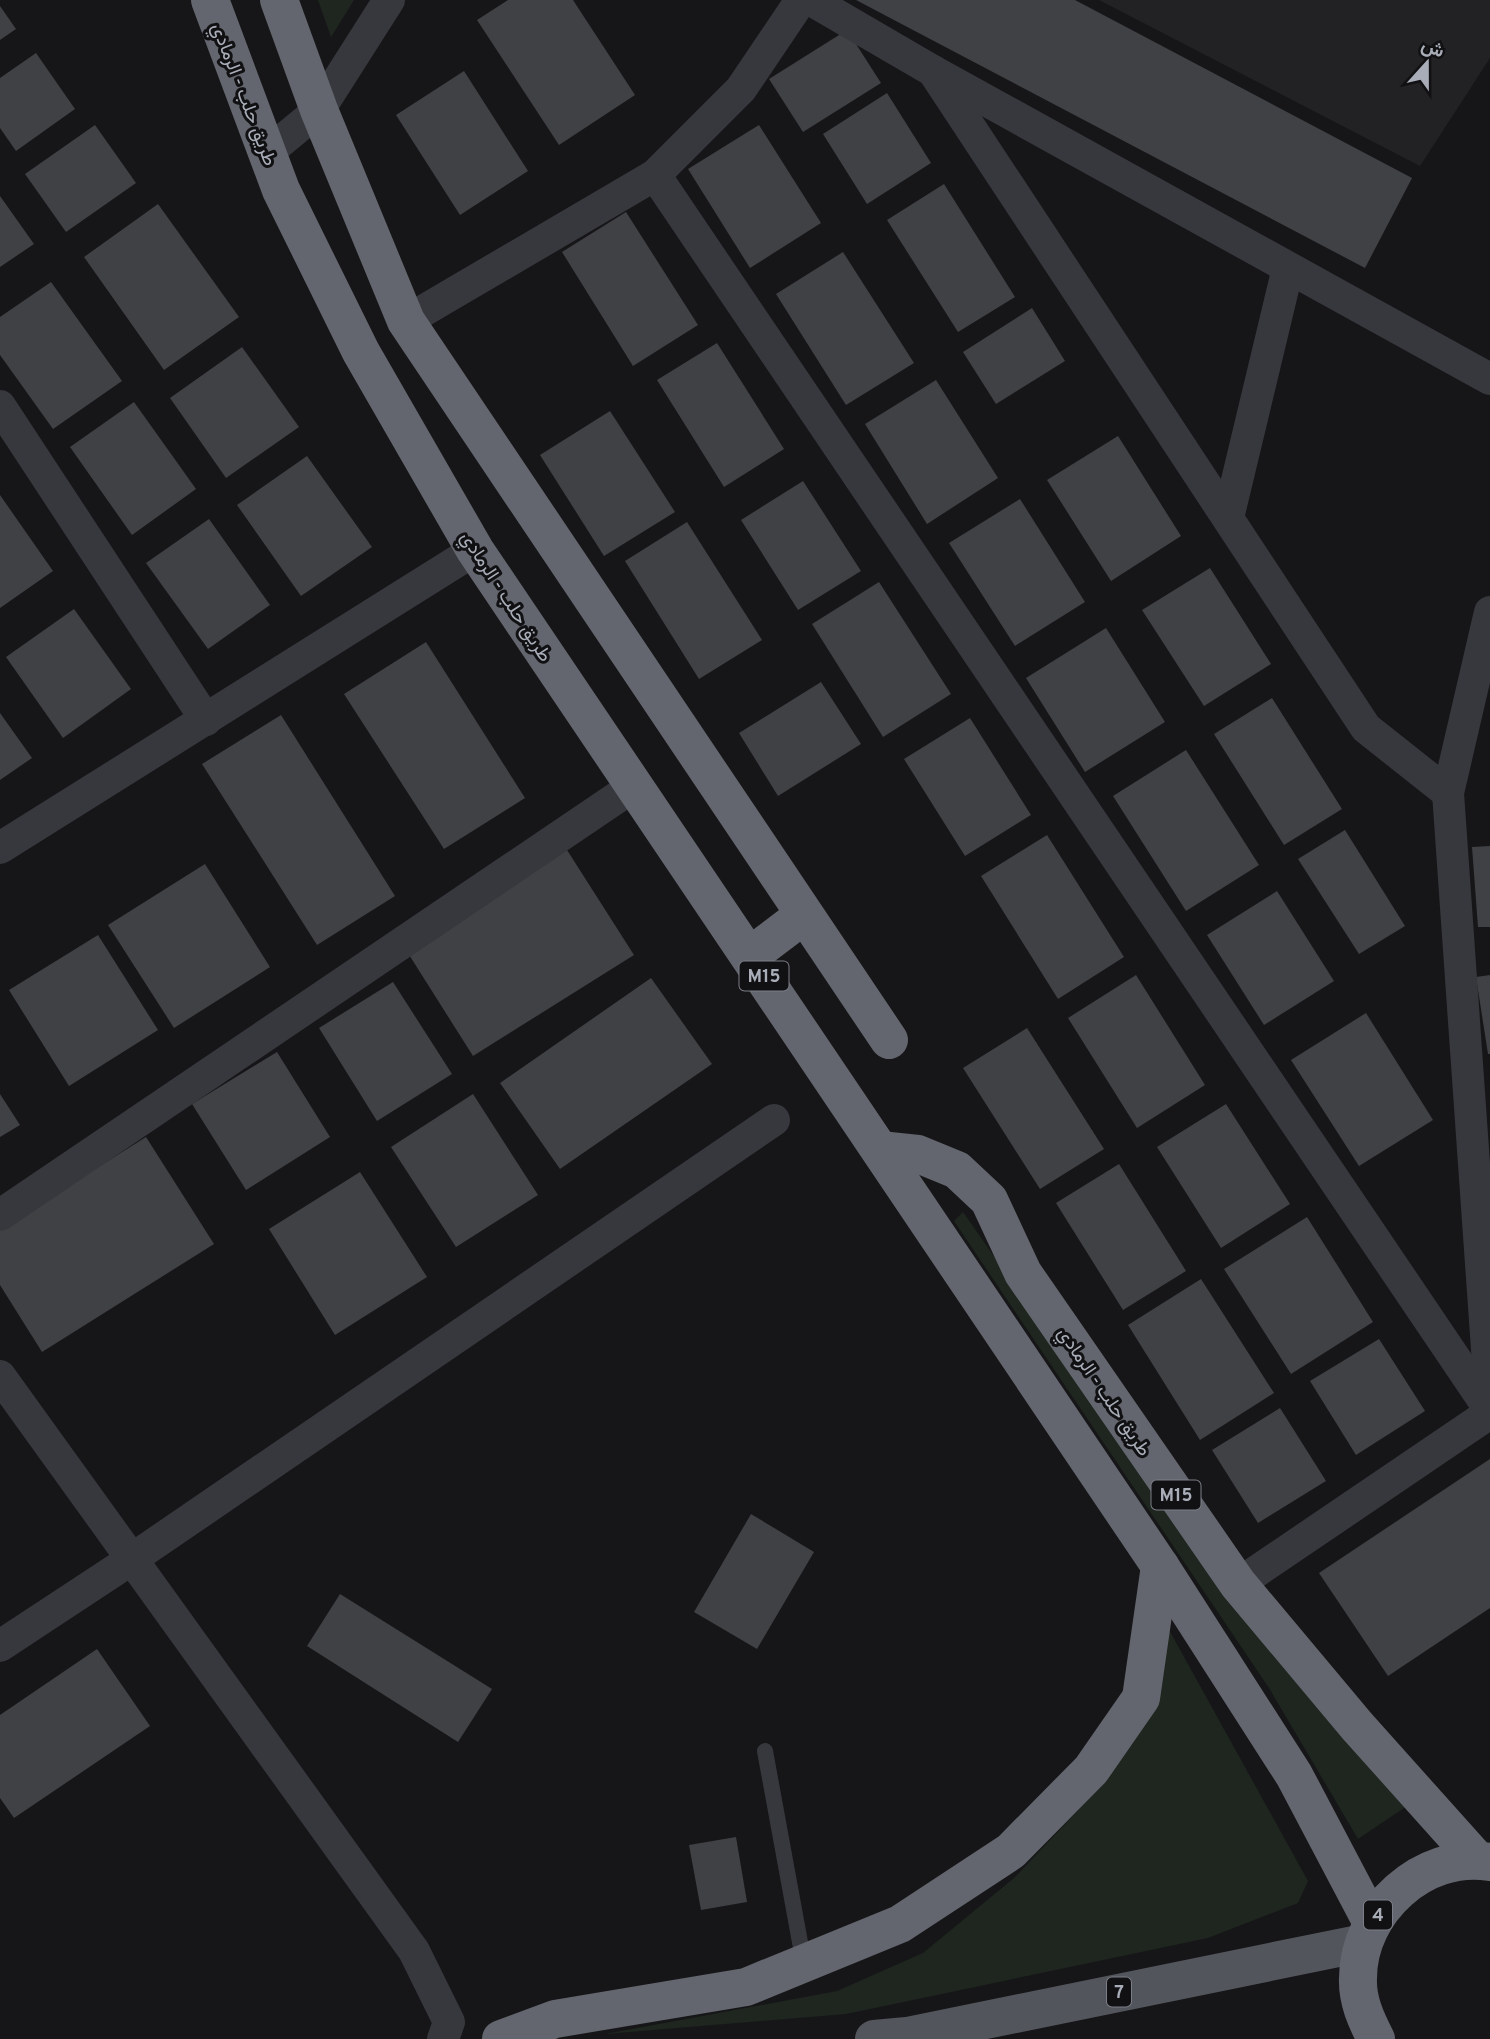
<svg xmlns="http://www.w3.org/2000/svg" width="1490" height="2039" font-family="Overpass,Vazirmatn,sans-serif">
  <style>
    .built { fill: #222225 }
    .green { fill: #1e261f }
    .building { fill: #404145 }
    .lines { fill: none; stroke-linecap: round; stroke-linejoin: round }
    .lane { stroke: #37383d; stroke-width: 16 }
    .street { stroke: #37383d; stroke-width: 32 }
    .primary { stroke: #53555c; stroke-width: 38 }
    .highway { stroke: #63666e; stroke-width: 38 }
    .labels { text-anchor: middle; stroke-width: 6; stroke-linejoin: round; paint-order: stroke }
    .shield { fill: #111113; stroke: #7b7e86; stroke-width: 2 }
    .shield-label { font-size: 18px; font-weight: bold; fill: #a8adb8 }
    .street-label { font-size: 19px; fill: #a8adb8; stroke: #111113 }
  </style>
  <rect width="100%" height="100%" fill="#161618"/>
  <path class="built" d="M1099,0H1490V58L1420,166Z"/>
  <g class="green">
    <path d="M318,0H354L331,37Z"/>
    <path d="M963,1212L1136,1459L1407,1806L1358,1839L1269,1688L954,1221Z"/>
    <path d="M1168,1628L1308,1881L1298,1903L1208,1938L846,2014L605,2034L837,1991L923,1953L1014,1878L1103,1784Z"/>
  </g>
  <g class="building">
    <path d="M508,0H573L635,95L559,145L477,20Z"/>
    <path d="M856,0H1075L1412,178L1365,268Z"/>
    <path d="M0,6L16,29L0,40Z"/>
    <path d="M847,30L881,83L803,132L769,79Z"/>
    <path d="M36,53L75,109L16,151L0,128V78Z"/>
    <path d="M464,71L528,171L460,215L396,115Z"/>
    <path d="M887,93L931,163L867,204L823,134Z"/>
    <path d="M95,125L136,183L66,232L25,174Z"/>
    <path d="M759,125L821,223L750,268L688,169Z"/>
    <path d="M944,184L1015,297L958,332L887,220Z"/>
    <path d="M0,196L34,244L0,267Z"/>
    <path d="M158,204L239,317L164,370L84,257Z"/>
    <path d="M626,212L698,325L633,366L562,252Z"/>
    <path d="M843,252L914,363L846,405L776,294Z"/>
    <path d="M51,282L122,381L53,429L0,355V317Z"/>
    <path d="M1032,308L1065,361L996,404L963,352Z"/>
    <path d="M717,343L784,449L724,487L657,380Z"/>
    <path d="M242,347L299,427L226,478L170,398Z"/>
    <path d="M936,380L998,478L927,524L865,424Z"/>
    <path d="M134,402L196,489L132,535L70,447Z"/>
    <path d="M610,411L675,512L604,556L540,455Z"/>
    <path d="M1118,436L1181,536L1111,581L1047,480Z"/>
    <path d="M307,456L372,547L301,596L237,505Z"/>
    <path d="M803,481L861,571L798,610L741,520Z"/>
    <path d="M0,495L53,571L0,608Z"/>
    <path d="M1020,499L1085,602L1015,646L949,543Z"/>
    <path d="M209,519L270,605L208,649L146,563Z"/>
    <path d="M687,522L762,640L699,679L625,561Z"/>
    <path d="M1210,568L1271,664L1204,706L1142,610Z"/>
    <path d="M879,582L951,694L883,737L812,624Z"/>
    <path d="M74,609L131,689L63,738L6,657Z"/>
    <path d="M1106,628L1165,722L1085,772L1026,678Z"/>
    <path d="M426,642L525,798L444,849L344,694Z"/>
    <path d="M821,682L861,744L778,796L739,733Z"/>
    <path d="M1272,698L1342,809L1284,845L1214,734Z"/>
    <path d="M0,713L32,758L0,780Z"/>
    <path d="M281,715L395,896L317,945L202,764Z"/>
    <path d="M970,718L1031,815L965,856L904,759Z"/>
    <path d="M1186,750L1259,865L1186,911L1113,796Z"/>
    <path d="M1345,830L1405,926L1359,954L1298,859Z"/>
    <path d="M1047,835L1124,957L1058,999L981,876Z"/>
    <path d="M1490,846V927H1478L1472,847Z"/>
    <path d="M567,850L634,955L473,1056L406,950Z"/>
    <path d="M205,864L270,967L174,1028L108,925Z"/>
    <path d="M1277,891L1334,981L1264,1025L1207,935Z"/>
    <path d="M98,935L158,1030L69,1086L9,990Z"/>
    <path d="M1136,975L1205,1085L1137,1128L1068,1018Z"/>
    <path d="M1490,975V1054H1488L1476,977Z"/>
    <path d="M651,978L712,1064L560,1169L500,1083Z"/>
    <path d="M393,982L452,1074L377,1121L319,1028Z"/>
    <path d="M1366,1013L1433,1120L1359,1166L1291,1060Z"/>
    <path d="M1027,1028L1104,1149L1040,1189L963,1068Z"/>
    <path d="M277,1052L330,1137L246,1190L192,1104Z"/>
    <path d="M0,1094L20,1125L0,1137Z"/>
    <path d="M473,1094L538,1195L456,1247L391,1147Z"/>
    <path d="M1226,1104L1290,1204L1221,1248L1157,1147Z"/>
    <path d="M146,1137L214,1244L42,1352L0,1285V1229Z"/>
    <path d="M1119,1164L1186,1271L1123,1310L1056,1203Z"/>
    <path d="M360,1172L427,1277L335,1335L269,1229Z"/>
    <path d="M1307,1217L1373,1322L1291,1374L1224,1269Z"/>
    <path d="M1201,1279L1274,1393L1200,1440L1128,1325Z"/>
    <path d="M1379,1339L1425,1411L1356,1455L1310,1381Z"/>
    <path d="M1280,1408L1326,1481L1258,1523L1212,1450Z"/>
    <path d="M1490,1459V1608L1388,1676L1319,1573Z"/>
    <path d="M751,1514L814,1552L757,1649L694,1612Z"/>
    <path d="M340,1594L492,1689L458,1742L307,1646Z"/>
    <path d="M97,1649L150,1726L14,1818L0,1798V1715Z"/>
    <path d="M736,1837L747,1902L701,1910L689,1845Z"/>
  </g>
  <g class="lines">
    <path class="lane" d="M765,1751L804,1964"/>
    <g class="street">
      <path d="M811,0L933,71L1490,379"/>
      <path d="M933,71L1366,728L1448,793"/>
      <path d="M267,153L319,110L389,0"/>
      <path d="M655,175L1490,1410"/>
      <path d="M406,321L655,175L741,89L801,0"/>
      <path d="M0,406L206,720"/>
      <path d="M1228,518L1288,268"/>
      <path d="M1490,612L1448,793L1490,1392"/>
      <path d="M0,848L475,550"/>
      <path d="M0,1215L634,786"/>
      <path d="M0,1376L414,1951L449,2022L443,2039"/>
      <path d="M1238,1584L1490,1413"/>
      <path d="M0,1646L132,1559L774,1120"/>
    </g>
    <path class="primary" d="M874,2039L907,2036L1363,1943"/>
    <g class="highway">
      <path d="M210,0L281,190L361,352L475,550L1160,1566L1294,1775L1372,1923"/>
      <path d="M279,0L319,110L406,321L889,1040"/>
      <path d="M750,956L804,915"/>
      <path d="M880,1150L918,1154L957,1170L989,1200L1023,1273L1238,1584L1357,1726L1477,1860"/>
      <path d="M501,2039L555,2019L746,1987L900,1924L1011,1851L1091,1770L1141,1698L1160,1566"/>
      <path d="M1376,2039C1366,2020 1357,2000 1358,1978C1358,1911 1423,1851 1490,1862"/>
    </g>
  </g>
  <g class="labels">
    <g class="shield">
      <rect x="739.5" y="961.5" width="49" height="29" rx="5"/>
      <rect x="1151.5" y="1480.5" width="49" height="29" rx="5"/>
      <rect x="1364" y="1900.5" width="28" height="29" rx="5"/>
      <rect x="1107" y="1977.5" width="24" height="29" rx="5"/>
    </g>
    <g class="shield-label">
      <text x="764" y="982">M15</text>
      <text x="1176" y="1501">M15</text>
      <text x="1378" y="1921">4</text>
      <text x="1119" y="1998">7</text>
    </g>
    <g class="street-label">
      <text transform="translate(245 94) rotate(69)" y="7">طريق حلب - الرمادي</text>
      <text transform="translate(507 596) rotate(57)" y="7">طريق حلب - الرمادي</text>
      <text transform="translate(1105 1391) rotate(56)" y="7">طريق حلب - الرمادي</text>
    </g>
  </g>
  <g transform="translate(1427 63) rotate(21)" stroke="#111113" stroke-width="5" paint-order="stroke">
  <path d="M0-5L12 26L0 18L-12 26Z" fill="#a8adb8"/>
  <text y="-10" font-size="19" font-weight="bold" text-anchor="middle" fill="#a8adb8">ش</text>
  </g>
</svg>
